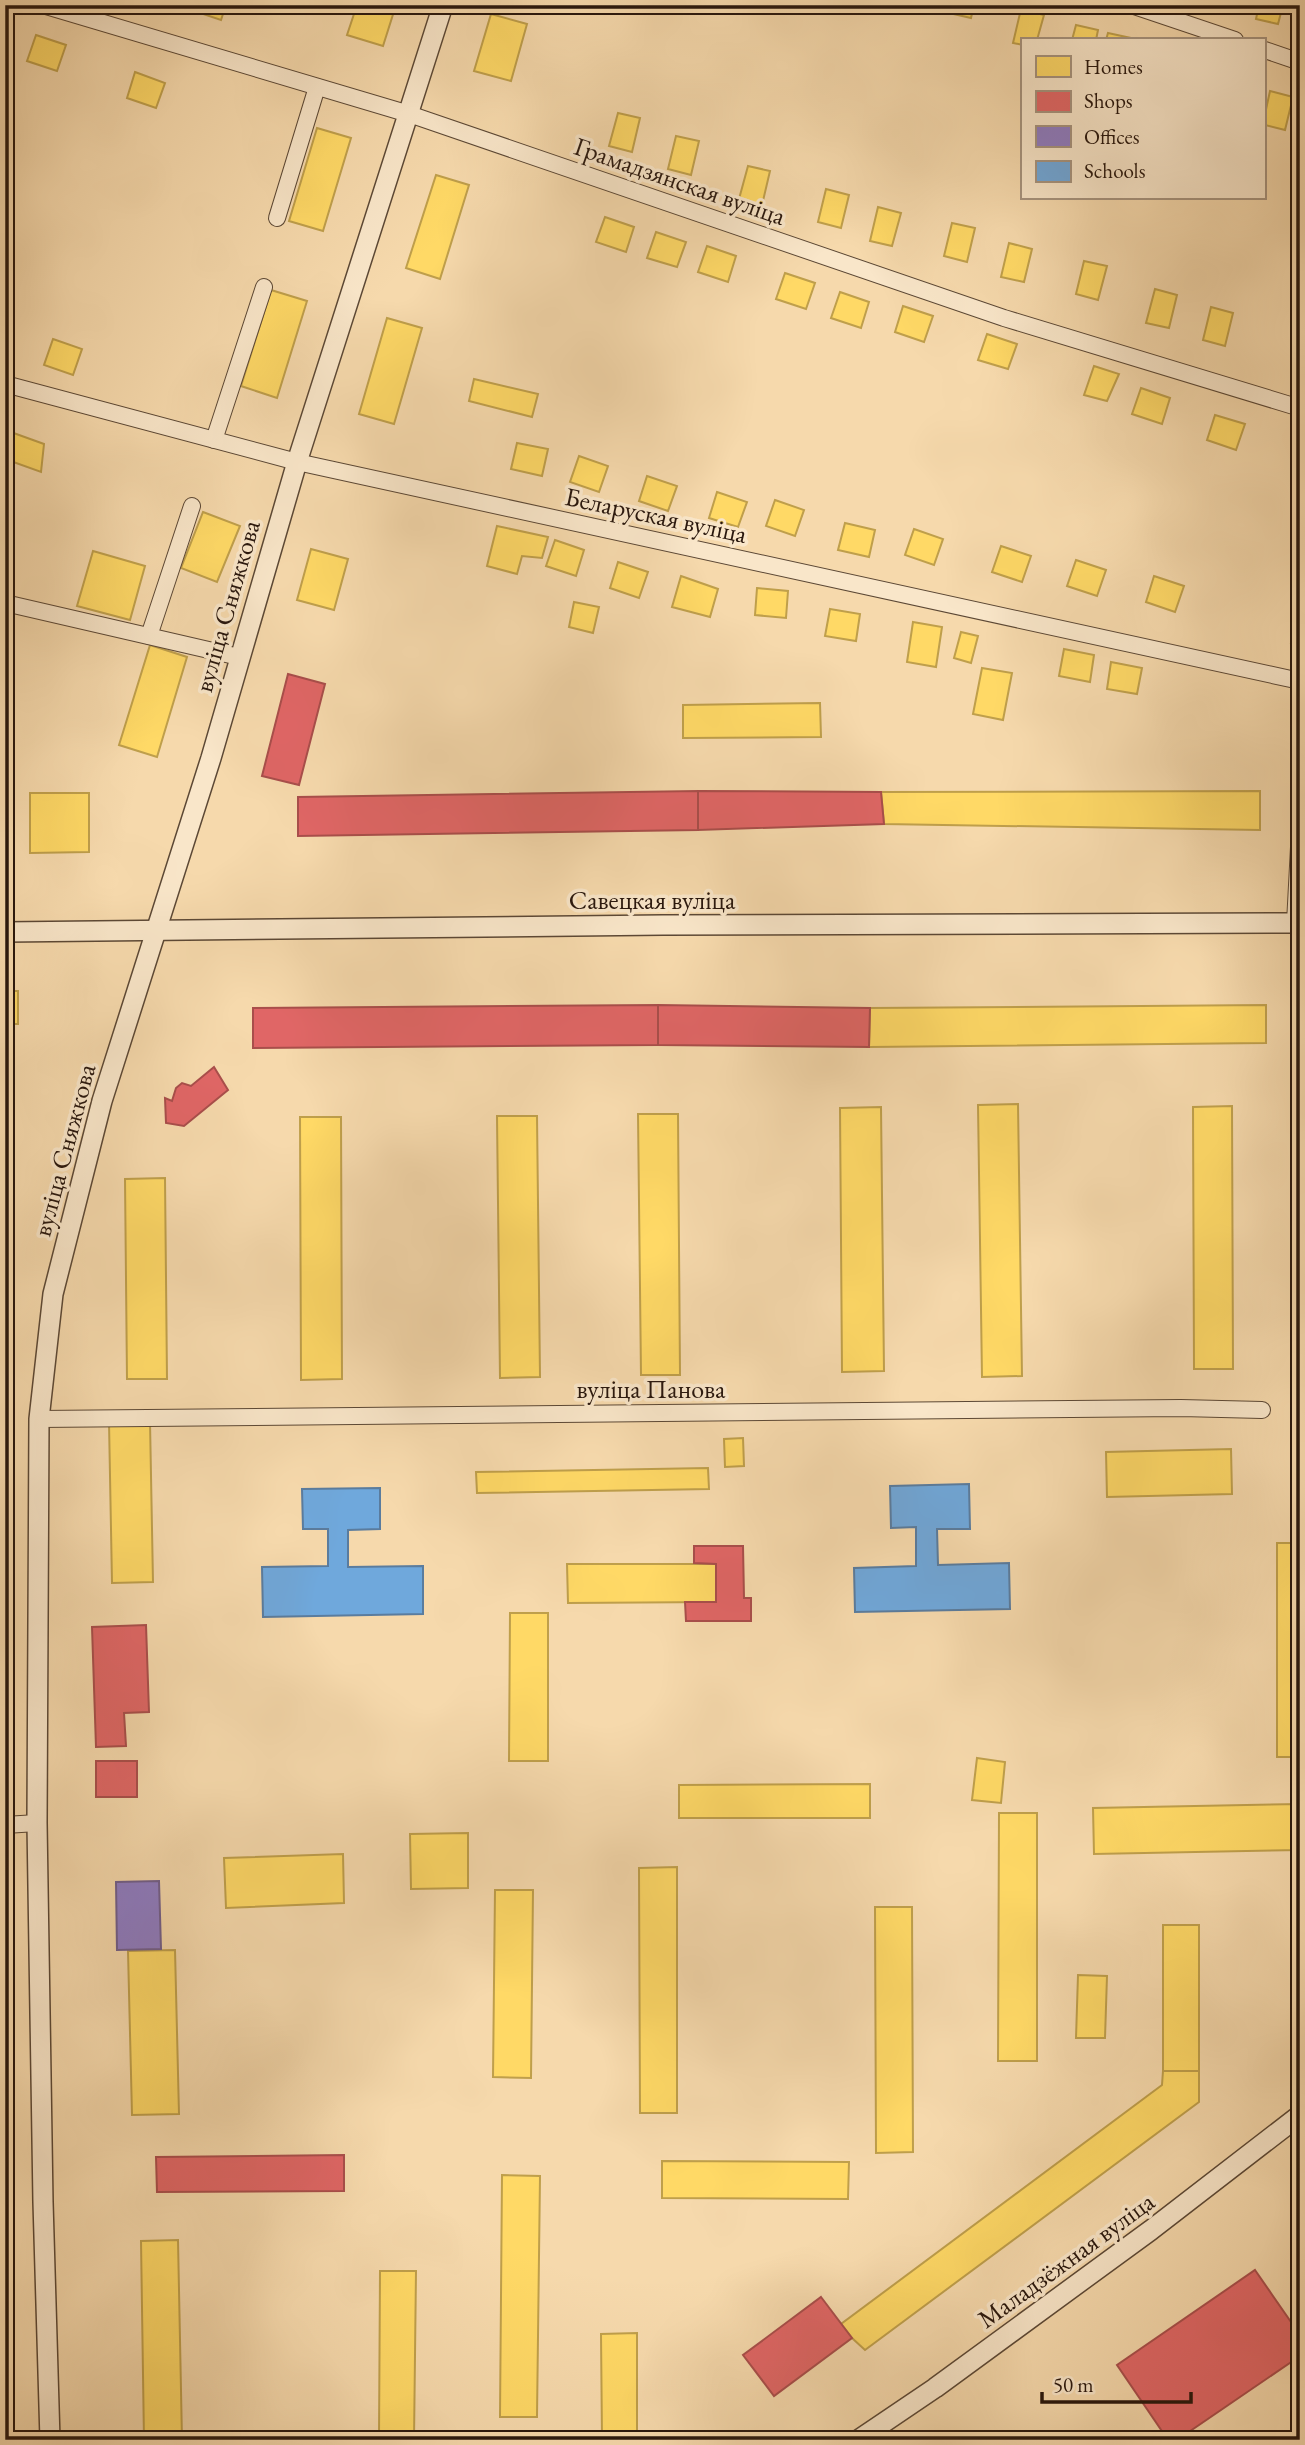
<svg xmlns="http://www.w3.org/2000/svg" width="1305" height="2445" font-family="'EB Garamond',serif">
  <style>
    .homes { fill: #ffd966; stroke: #bf9f4b; stroke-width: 2 }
    .shops { fill: #e06666; stroke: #a94e4b; stroke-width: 2 }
    .offices { fill: #8e7cc3; stroke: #705e8c; stroke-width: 2 }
    .schools { fill: #6fa8dc; stroke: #5a7c9e; stroke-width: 2 }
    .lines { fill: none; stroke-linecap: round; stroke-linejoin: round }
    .minor-casing { stroke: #5c4835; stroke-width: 18 }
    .tertiary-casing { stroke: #5c4835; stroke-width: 22 }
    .minor { stroke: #f9e6c9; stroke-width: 16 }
    .tertiary { stroke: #f9e6c9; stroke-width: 19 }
    .labels { text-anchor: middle; stroke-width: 7; stroke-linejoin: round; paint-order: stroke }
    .street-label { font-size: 26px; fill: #29170d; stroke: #f9e6c9 }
  </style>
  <rect width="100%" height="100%" fill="#f6d9ac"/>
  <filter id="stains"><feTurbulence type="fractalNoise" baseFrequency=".00286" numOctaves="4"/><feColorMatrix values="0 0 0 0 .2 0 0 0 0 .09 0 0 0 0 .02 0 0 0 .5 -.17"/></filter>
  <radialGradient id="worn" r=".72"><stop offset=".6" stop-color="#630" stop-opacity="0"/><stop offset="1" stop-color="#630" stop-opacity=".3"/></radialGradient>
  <g class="homes">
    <path d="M193,5H226L221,20L191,10Z"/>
    <path d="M357,5H396L383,46L347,35Z"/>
    <path d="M951,5H974L971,18L949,13Z"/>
    <path d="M1259,5H1283L1278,24L1256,19Z"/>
    <path d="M1021,9L1044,15L1037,40H1023V45L1013,43Z"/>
    <path d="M491,14L527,24L511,81L474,71Z"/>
    <path d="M1076,25L1098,30L1096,40H1072Z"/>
    <path d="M1108,33L1131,38L1130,40H1106Z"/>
    <path d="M36,35L66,45L57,71L27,61Z"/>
    <path d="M135,72L165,83L156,108L127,98Z"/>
    <path d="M1270,91L1293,97L1285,130L1265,125V114Z"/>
    <path d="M618,113L640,118L632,152L609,146Z"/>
    <path d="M317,128L351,138L323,231L289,221Z"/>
    <path d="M676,136L699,141L691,175L668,169Z"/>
    <path d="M748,166L770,171L762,205L739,199Z"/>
    <path d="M436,175L469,185L440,279L406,268Z"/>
    <path d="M826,189L849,195L841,228L818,222Z"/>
    <path d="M878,207L901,213L892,246L870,241Z"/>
    <path d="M605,217L634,227L626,252L596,242Z"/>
    <path d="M952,223L975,228L967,262L944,256Z"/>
    <path d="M656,232L686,242L677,267L647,258Z"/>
    <path d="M1009,243L1032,249L1024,282L1001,277Z"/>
    <path d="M707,246L736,256L728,282L698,272Z"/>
    <path d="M1084,261L1107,266L1098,300L1076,294Z"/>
    <path d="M785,273L815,283L806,309L776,299Z"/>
    <path d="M1155,289L1177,295L1169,328L1146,323Z"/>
    <path d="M271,290L307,301L277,398L241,386Z"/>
    <path d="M840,292L869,302L861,328L831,318Z"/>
    <path d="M903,306L933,316L924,342L895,332Z"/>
    <path d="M1211,307L1233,313L1225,346L1203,340Z"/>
    <path d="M387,318L422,328L394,424L359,414Z"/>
    <path d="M987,334L1017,344L1008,369L978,360Z"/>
    <path d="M53,339L82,349L73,375L44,365Z"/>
    <path d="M1094,366L1119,374L1107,401L1084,395Z"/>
    <path d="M474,379L538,394L532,417L469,401Z"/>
    <path d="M1141,388L1170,398L1162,424L1132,414Z"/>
    <path d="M1215,415L1245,424L1236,450L1207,440Z"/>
    <path d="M8,431L44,444L41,472L5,459Z"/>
    <path d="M517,443L548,449L542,476L511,469Z"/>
    <path d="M579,456L608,466L599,492L570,482Z"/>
    <path d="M647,476L677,486L668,511L639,501Z"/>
    <path d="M717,492L747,502L738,527L709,518Z"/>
    <path d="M775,500L804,510L795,536L766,526Z"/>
    <path d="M203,512L240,526L217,582L181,568Z"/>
    <path d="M845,523L875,530L869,557L838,550Z"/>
    <path d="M497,526L548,537L542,558L522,556L517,574L487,566Z"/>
    <path d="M914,529L943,539L934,565L905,555Z"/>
    <path d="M555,540L584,550L576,576L546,566Z"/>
    <path d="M1001,546L1031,556L1022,582L992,572Z"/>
    <path d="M311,549L348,559L334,610L297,600Z"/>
    <path d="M93,551L145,566L130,620L77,606Z"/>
    <path d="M1076,560L1106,570L1097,596L1067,586Z"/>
    <path d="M618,562L648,572L639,598L610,588Z"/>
    <path d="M681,576L718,589L710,617L672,607Z"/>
    <path d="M1154,576L1184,586L1175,612L1146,602Z"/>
    <path d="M757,588L788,591L786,618L755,615Z"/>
    <path d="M574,602L599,607L593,633L569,627Z"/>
    <path d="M830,609L860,614L856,641L825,636Z"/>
    <path d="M1300,609V645L1291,643Z"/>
    <path d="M913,622L942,627L936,667L907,662Z"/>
    <path d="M961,632L978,636L971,663L954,658Z"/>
    <path d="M150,645L187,657L157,757L119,745Z"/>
    <path d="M1064,649L1094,655L1090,682L1059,676Z"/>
    <path d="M1111,662L1142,668L1137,694L1107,689Z"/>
    <path d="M982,668L1012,673L1003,720L973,714Z"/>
    <path d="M820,703L821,737L683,738V705Z"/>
    <path d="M1260,791V830L884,824L881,792Z"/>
    <path d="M30,793H89V852L30,853Z"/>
    <rect x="5" y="991" width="13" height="33"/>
    <path d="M1266,1005V1043L869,1047L870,1008Z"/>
    <path d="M1018,1104L1022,1376L982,1377L978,1105Z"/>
    <path d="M1232,1106L1233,1369H1194L1193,1107Z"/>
    <path d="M881,1107L884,1371L842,1372L840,1108Z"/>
    <path d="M638,1114H678L680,1375H641Z"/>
    <path d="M497,1116H537L540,1377L500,1378Z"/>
    <path d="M300,1117H341L342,1379L301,1380Z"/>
    <path d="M165,1178L167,1379H127L125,1179Z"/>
    <path d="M109,1422H150L153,1582L112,1583Z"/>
    <path d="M743,1438L744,1466L725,1467L724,1439Z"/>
    <path d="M1231,1449L1232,1494L1107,1497L1106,1452Z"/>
    <path d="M708,1468L709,1489L477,1493L476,1472Z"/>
    <rect x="1277" y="1543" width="23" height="214"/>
    <path d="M567,1564H716V1602L568,1603Z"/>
    <path d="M510,1613H548V1761H509Z"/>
    <path d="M977,1758L1005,1762L1001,1803L972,1800Z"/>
    <path d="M870,1784V1818H679V1785Z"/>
    <path d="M1300,1804V1850L1094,1854L1093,1808Z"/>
    <path d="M999,1813H1037V2061H998Z"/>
    <path d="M468,1833V1888L411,1889L410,1834Z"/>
    <path d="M343,1854L344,1903L226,1908L224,1858Z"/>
    <path d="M677,1867V2113H640L639,1868Z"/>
    <path d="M495,1890H533L531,2078L493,2077Z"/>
    <path d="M875,1907H912L913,2152L876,2153Z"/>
    <rect x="1163" y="1925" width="36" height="146"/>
    <path d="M175,1950L179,2114L132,2115L128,1951Z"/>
    <path d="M1078,1975L1107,1976L1105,2038H1076Z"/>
    <path d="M1163,2071H1199V2102L865,2350L852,2338L841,2324L1162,2085Z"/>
    <path d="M662,2161L849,2162L848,2199L662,2198Z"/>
    <path d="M502,2175L540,2176L537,2417H500Z"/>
    <path d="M178,2240L182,2440H144L141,2241Z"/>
    <path d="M380,2271H416L414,2440H379Z"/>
    <path d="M637,2333V2440H602L601,2334Z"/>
  </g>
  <g class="shops">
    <path d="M288,674L325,684L299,785L262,776Z"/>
    <path d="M698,791L881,792L884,824L698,830Z"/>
    <path d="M698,791V830L298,836V797Z"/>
    <path d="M658,1005V1045L253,1048V1008Z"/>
    <path d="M658,1005L870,1008L869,1047L658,1045Z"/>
    <path d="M214,1067L228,1090L184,1126L166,1123L165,1098L172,1101L176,1088L182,1083L191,1086Z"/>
    <path d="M694,1546H743L744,1598H751V1621H686L685,1602H716V1564L694,1563Z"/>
    <path d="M146,1625L149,1712L124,1713L126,1746L96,1747L92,1627Z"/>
    <rect x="96" y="1761" width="41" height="36"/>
    <path d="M344,2155V2191L157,2192L156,2157Z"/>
    <path d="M1255,2270L1300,2335V2356L1177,2440H1168L1117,2365Z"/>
    <path d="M821,2297L852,2338L774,2396L743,2355Z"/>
  </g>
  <path class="offices" d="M159,1881L161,1949L117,1950L116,1882Z"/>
  <g class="schools">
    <path d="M969,1484L970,1529H937L938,1565L1009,1563L1010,1609L855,1612L854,1568L916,1566V1527L891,1528L890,1486Z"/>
    <path d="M380,1488V1529L348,1530V1567L423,1566V1614L263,1617L262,1567L328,1566V1529H303L302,1489Z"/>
  </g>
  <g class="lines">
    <g class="minor-casing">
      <g id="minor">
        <path d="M43,5L409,114L1004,318L1300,408"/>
        <path d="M1131,5L1235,40"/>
        <path d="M1265,50L1300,62"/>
        <path d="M277,218L317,87"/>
        <path d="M5,384L297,462L1300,681"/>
        <path d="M214,440L264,287"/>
        <path d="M5,603L239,657"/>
        <path d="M149,636L192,506"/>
        <path d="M1295,923L1300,828"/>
        <path d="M39,1419L1181,1408L1262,1410"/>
        <path d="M5,1825L37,1823"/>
      </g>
    </g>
    <g class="tertiary-casing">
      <g id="tertiary">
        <path d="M5,932L663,925L1300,923"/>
        <path d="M50,2440L43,2202L37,1823L39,1419L53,1294L102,1101L211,758L297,462L443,5"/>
        <path d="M858,2440L935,2388L1151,2230L1300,2115"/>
      </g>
    </g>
    <use href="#minor" class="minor"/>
    <use href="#tertiary" class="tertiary"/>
  </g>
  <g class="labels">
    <g class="street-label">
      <text transform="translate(680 181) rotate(19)" y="9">Грамадзянская вуліца</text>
      <text transform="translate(656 515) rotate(12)" y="9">Беларуская вуліца</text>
      <text transform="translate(227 606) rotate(-74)" y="9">вуліца Сняжкова</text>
      <text x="652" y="909">Савецкая вуліца</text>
      <text transform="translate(64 1150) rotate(-75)" y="9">вуліца Сняжкова</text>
      <text x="651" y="1398">вуліца Панова</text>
      <text transform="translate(1066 2260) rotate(-36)" y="9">Маладзёжная вуліца</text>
    </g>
  </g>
  <rect width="1305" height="2445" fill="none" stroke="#f6d9ac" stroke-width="28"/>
  <rect x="7" y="7" width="1291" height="2431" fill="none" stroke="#29170d" stroke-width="3.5"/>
  <rect x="14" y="14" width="1277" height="2417" fill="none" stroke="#29170d" stroke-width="2"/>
  <rect x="1021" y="38" width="245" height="161" fill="#f9e6c9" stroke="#a6937e" stroke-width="2"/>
  <rect x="1036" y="56" width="35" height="21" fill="#ffd966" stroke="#a6937e" stroke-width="2"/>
  <text x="1084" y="74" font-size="21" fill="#29170d">Homes</text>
  <rect x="1036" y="91" width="35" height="21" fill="#e06666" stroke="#a6937e" stroke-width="2"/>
  <text x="1084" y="108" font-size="21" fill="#29170d">Shops</text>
  <rect x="1036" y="126" width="35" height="21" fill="#8e7cc3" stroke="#a6937e" stroke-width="2"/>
  <text x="1084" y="144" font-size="21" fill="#29170d">Offices</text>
  <rect x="1036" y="161" width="35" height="21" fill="#6fa8dc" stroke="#a6937e" stroke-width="2"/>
  <text x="1084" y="178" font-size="21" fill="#29170d">Schools</text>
  <path d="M1042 2392v10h149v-10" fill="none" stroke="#29170d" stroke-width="3.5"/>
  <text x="1053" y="2392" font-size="21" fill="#29170d" stroke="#f9e6c9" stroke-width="5" paint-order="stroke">50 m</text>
  <rect width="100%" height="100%" filter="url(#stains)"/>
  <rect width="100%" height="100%" fill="url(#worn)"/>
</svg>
